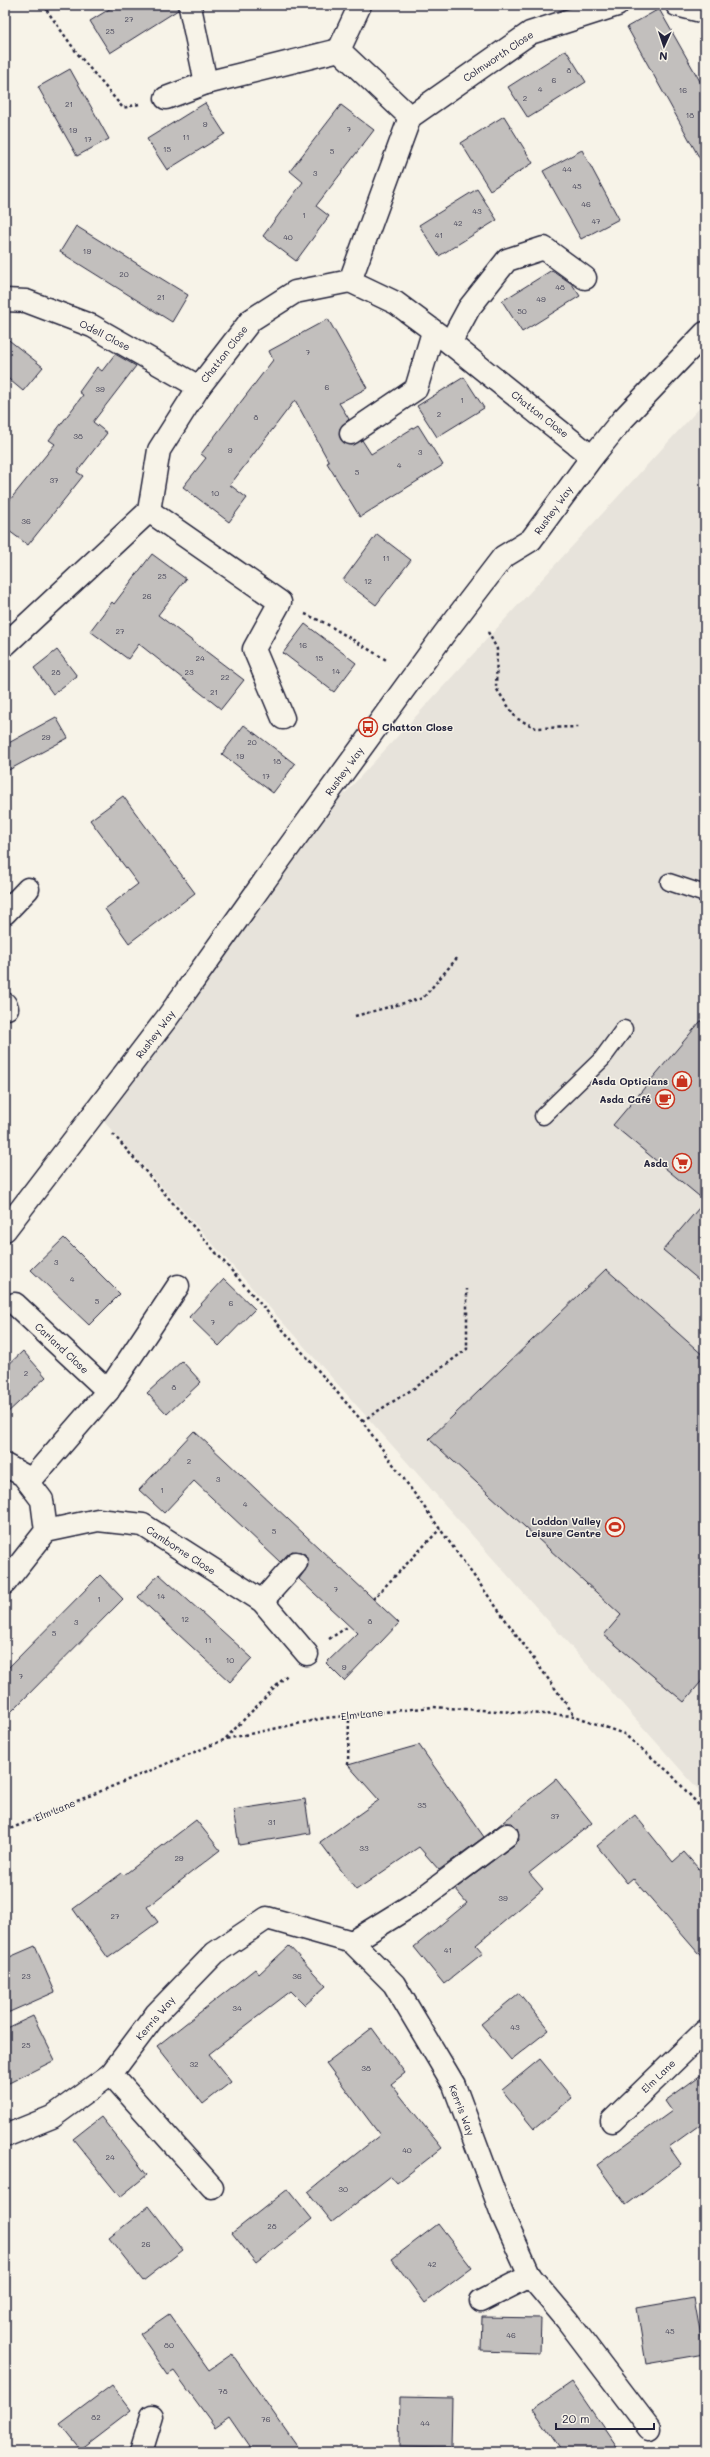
<svg xmlns="http://www.w3.org/2000/svg" width="710" height="2457" font-family="Mali,sans-serif">
  <style>
    .built { fill: #e7e3db }
    .building { fill: #c2bfbd; stroke: #22223b }
    .lines { fill: none; stroke-linecap: round; stroke-linejoin: round }
    .lane-casing { stroke: #22223b; stroke-width: 19 }
    .street-casing { stroke: #22223b; stroke-width: 25 }
    .secondary-casing { stroke: #22223b; stroke-width: 25 }
    .path { stroke: #22223b; stroke-width: 2.5; stroke-dasharray: 3 3; stroke-linecap: butt }
    .lane { stroke: #f7f3e8; stroke-width: 16 }
    .street { stroke: #f7f3e8; stroke-width: 22 }
    .secondary { stroke: #f7f3e8; stroke-width: 22 }
    .labels { text-anchor: middle; stroke-width: 3; stroke-linejoin: round; paint-order: stroke }
    .number-label { font-size: 8px; fill: #4a495c }
    .street-label { font-size: 10px; fill: #22223b; stroke: #f7f3e8 }
    .poi-label { font-size: 10px; font-weight: bold; fill: #22223b; stroke: #f7f3e8; text-anchor: end }
  </style>
  <rect width="100%" height="100%" fill="#f7f3e8"/>
  <filter id="ink" filterUnits="userSpaceOnUse"><feTurbulence type="fractalNoise" baseFrequency=".025" numOctaves="2"/><feDisplacementMap in="SourceGraphic" scale="8" xChannelSelector="R" yChannelSelector="G"/><feConvolveMatrix kernelMatrix="1 2 1 2 8 2 1 2 1" color-interpolation-filters="sRGB"/></filter>
  <g filter="url(#ink)">
    <path class="built" d="M705,402V1797L99,1116L314,827Z"/>
    <g class="building">
      <path d="M116,5H178V10L110,53L90,21Z"/>
      <path d="M659,9L705,90V168L627,27Z"/>
      <path d="M566,50L586,82L528,118L508,87Z"/>
      <path d="M70,69L109,139L77,156L38,87Z"/>
      <path d="M205,103L225,134L167,170L147,139Z"/>
      <path d="M341,105L374,130L316,206L329,216L296,261L263,236L303,182L290,171Z"/>
      <path d="M504,116L533,163L490,190L461,143Z"/>
      <path d="M582,150L619,219L581,239L543,171Z"/>
      <path d="M477,189L497,220L439,256L419,225Z"/>
      <path d="M76,226L188,295L172,322L60,252Z"/>
      <path d="M552,270L572,284L580,296L522,332L502,301Z"/>
      <path d="M328,319L367,388L339,403L349,419L340,428L341,440L352,445L362,440L371,454L418,425L443,465L360,517L327,463L329,462L295,400L230,485L247,498L229,522L183,487L206,458L201,454L273,360L269,351Z"/>
      <path d="M5,337L43,367L23,391L5,376Z"/>
      <path d="M115,354L136,366L93,422L107,433L77,472L83,476L28,545L5,528V506L55,444L49,440L83,395L79,392L97,367L102,371Z"/>
      <path d="M464,377L484,408L437,437L417,406Z"/>
      <path d="M377,534L411,560L376,605L343,580Z"/>
      <path d="M152,554L186,579L158,615L244,680L221,709L139,644L128,659L90,631L112,602L114,604Z"/>
      <path d="M305,624L356,663L334,692L283,653Z"/>
      <path d="M57,650L77,676L53,694L34,668Z"/>
      <path d="M56,717L68,738L5,772V745Z"/>
      <path d="M244,725L295,764L273,793L222,754Z"/>
      <path d="M123,796L195,893L129,943L105,909L138,884L90,820Z"/>
      <path d="M705,1016V1285L663,1250L705,1201L613,1125Z"/>
      <path d="M64,1238L120,1294L89,1325L31,1270Z"/>
      <path d="M606,1269L705,1357V1677L684,1702L604,1635L621,1615L429,1439Z"/>
      <path d="M224,1279L255,1309L219,1346L189,1317Z"/>
      <path d="M23,1351L46,1377L5,1415V1368Z"/>
      <path d="M182,1361L201,1382L167,1414L147,1393Z"/>
      <path d="M194,1431L399,1623L344,1681L326,1663L357,1633L299,1579L308,1566L305,1554L292,1551L280,1562L194,1481L164,1513L139,1490Z"/>
      <path d="M159,1574L252,1658L230,1682L138,1597Z"/>
      <path d="M100,1575L123,1599L5,1718V1671Z"/>
      <path d="M419,1745L484,1837L439,1870L419,1847L356,1890L320,1842L379,1800L348,1765Z"/>
      <path d="M556,1779L592,1823L529,1873L543,1889L476,1945L483,1953L444,1984L414,1947L467,1903L455,1889L514,1845L519,1840L517,1828L512,1823H505L492,1831Z"/>
      <path d="M305,1799L310,1833L239,1845L233,1810Z"/>
      <path d="M635,1815L673,1862L684,1852L705,1876V1961L633,1878L627,1883L597,1846Z"/>
      <path d="M196,1820L220,1850L147,1907L158,1922L108,1958L73,1909L122,1873L124,1875Z"/>
      <path d="M35,1946L55,1992L5,2014V1959Z"/>
      <path d="M289,1946L326,1986L305,2005L291,1991L209,2054L231,2082L203,2104L157,2046L255,1969L259,1974Z"/>
      <path d="M519,1993L549,2030L511,2060L481,2024Z"/>
      <path d="M33,2016L55,2060L5,2085V2029Z"/>
      <path d="M372,2028L405,2073L391,2084L442,2148L397,2183L391,2176L332,2222L308,2192L380,2135L326,2063Z"/>
      <path d="M540,2059L572,2098L534,2129L502,2090Z"/>
      <path d="M705,2072V2121L669,2147L681,2164L626,2205L597,2165L672,2111L665,2101Z"/>
      <path d="M101,2117L147,2175L120,2197L73,2139Z"/>
      <path d="M288,2189L312,2219L256,2263L232,2233Z"/>
      <path d="M149,2206L183,2250L143,2281L109,2238Z"/>
      <path d="M438,2224L472,2268L425,2303L392,2259Z"/>
      <path d="M694,2298L704,2354L646,2364L637,2308Z"/>
      <path d="M169,2314L209,2370L232,2354L301,2452H253L229,2417L215,2427L174,2371L168,2375L140,2334Z"/>
      <path d="M482,2317L541,2318L540,2353L481,2351Z"/>
      <path d="M572,2382L620,2452H563L533,2409Z"/>
      <path d="M112,2385L131,2410L80,2449L60,2424Z"/>
      <path d="M400,2397L452,2398L451,2448L399,2447Z"/>
    </g>
    <g class="lines">
      <g class="lane-casing">
        <g id="lane">
          <path d="M669,882L705,894"/>
          <path d="M543,1116L602,1059L624,1029"/>
        </g>
      </g>
      <g class="street-casing">
        <g id="street">
          <path d="M677,5L705,12"/>
          <path d="M190,7L206,83"/>
          <path d="M339,50L360,5"/>
          <path d="M166,98L206,83L339,50L410,117"/>
          <path d="M350,281L410,117L530,33L617,5"/>
          <path d="M5,300L26,301L92,326L199,387"/>
          <path d="M450,343L469,308L507,260L544,248L585,278"/>
          <path d="M351,433L416,389L433,332"/>
          <path d="M149,511L280,602L254,649L283,718"/>
          <path d="M5,645L149,511L159,450L199,387L251,320L295,292L350,281L396,303L450,343L592,457"/>
          <path d="M5,913L28,889"/>
          <path d="M5,1004L7,1008"/>
          <path d="M15,1304L108,1391"/>
          <path d="M5,1465L23,1475L42,1500L46,1531L5,1583"/>
          <path d="M29,1482L108,1391L178,1286"/>
          <path d="M46,1531L98,1520L143,1525L262,1601L307,1654"/>
          <path d="M262,1601L296,1563"/>
          <path d="M352,1942L420,1900L507,1835"/>
          <path d="M111,2074L212,2187"/>
          <path d="M612,2121L705,2031"/>
          <path d="M5,2136L52,2117L111,2074L156,2014L215,1953L267,1918L352,1942L394,1984L454,2085L502,2214L530,2276L567,2320L649,2428"/>
          <path d="M481,2301L530,2276"/>
          <path d="M141,2452L152,2416"/>
        </g>
      </g>
      <g class="secondary-casing">
        <path id="secondary" d="M5,1230L167,1018L278,862L444,634L503,557L531,540L592,457L622,420L705,333"/>
      </g>
      <g class="path">
        <path d="M43,5L77,53L123,108L139,104"/>
        <path d="M305,614L325,623L388,661"/>
        <path d="M488,632L497,649L496,688L516,718L536,728L579,727"/>
        <path d="M355,1016L423,998L457,958"/>
        <path d="M113,1134L362,1421L575,1716"/>
        <path d="M362,1421L416,1387L467,1349V1289"/>
        <path d="M373,1599L440,1529"/>
        <path d="M329,1639L349,1626"/>
        <path d="M226,1738L288,1674"/>
        <path d="M348,1765L349,1716"/>
        <path d="M5,1831L226,1739L325,1718L433,1707L575,1716L624,1734L670,1773L705,1812"/>
      </g>
      <use href="#lane" class="lane"/>
      <use href="#street" class="street"/>
      <use href="#secondary" class="secondary"/>
    </g>
  </g>
  <defs>
    <g id="bus-ring" transform="scale(1)"><circle r="9.5" fill="#f7f3e8" stroke="#c8321e" stroke-width="1.5"/><path d="M-5-6H5V4H4V6H2V4H-2V6H-4V4H-5ZM-3.5-4V0h7V-4ZM-3.5 1.2v1.5H-2V1.2ZM2 1.2v1.5H3.5V1.2Z" fill="#c8321e"/></g>
    <g id="shop-ring" transform="scale(1)"><circle r="9.5" fill="#f7f3e8" stroke="#c8321e" stroke-width="1.5"/><path d="M-5-2.5h2.3a2.7 3.5 0 0 1 5.4 0H5L5.5 6h-11ZM-1.5-2.5h3a1.5 2.3 0 0 0-3 0Z" fill="#c8321e"/></g>
    <g id="cafe-ring" transform="scale(1)"><circle r="9.5" fill="#f7f3e8" stroke="#c8321e" stroke-width="1.5"/><path d="M-5.5-4.5H6V0H3Q3 3.5 0 3.5H-2.5Q-5.5 3.5-5.5 0ZM3-3.2v2h1.7v-2ZM-6 4.5H4V6H-6Z" fill="#c8321e"/></g>
    <g id="supermarket-ring" transform="scale(1)"><circle r="9.5" fill="#f7f3e8" stroke="#c8321e" stroke-width="1.5"/><path d="M-6-5.5h2.5l.6 2H6L4.5 2H-2.5L-4.4-4H-6ZM-1.5 3.2a1.3 1.3 0 1 0 .1 0ZM3 3.2a1.3 1.3 0 1 0 .1 0Z" fill="#c8321e"/></g>
    <g id="stadium-ring" transform="scale(1)"><circle r="9.5" fill="#f7f3e8" stroke="#c8321e" stroke-width="1.5"/><path d="M0-5a6.5 5 0 1 0 0 10a6.5 5 0 1 0 0-10ZM-3.5-1.8h7v3.6h-7Z" fill="#c8321e"/></g>
  </defs>
  <g fill-rule="evenodd">
    <use href="#bus-ring" x="368" y="727"/>
    <use href="#shop-ring" x="682" y="1081"/>
    <use href="#cafe-ring" x="665" y="1099"/>
    <use href="#supermarket-ring" x="682" y="1163"/>
    <use href="#stadium-ring" x="615" y="1527"/>
  </g>
  <g class="labels">
    <g class="number-label">
      <text x="129" y="22">27</text>
      <text x="110" y="34">25</text>
      <text x="569" y="73">8</text>
      <text x="554" y="83">6</text>
      <text x="540" y="92">4</text>
      <text x="683" y="93">16</text>
      <text x="525" y="101">2</text>
      <text x="69" y="107">21</text>
      <text x="690" y="118">18</text>
      <text x="205" y="127">9</text>
      <text x="349" y="132">7</text>
      <text x="73" y="133">19</text>
      <text x="186" y="140">11</text>
      <text x="88" y="142">17</text>
      <text x="167" y="152">15</text>
      <text x="332" y="154">5</text>
      <text x="567" y="172">44</text>
      <text x="315" y="176">3</text>
      <text x="577" y="189">45</text>
      <text x="586" y="207">46</text>
      <text x="477" y="214">43</text>
      <text x="304" y="218">1</text>
      <text x="596" y="224">47</text>
      <text x="458" y="226">42</text>
      <text x="439" y="238">41</text>
      <text x="288" y="240">40</text>
      <text x="87" y="254">19</text>
      <text x="124" y="277">20</text>
      <text x="560" y="290">48</text>
      <text x="161" y="300">21</text>
      <text x="541" y="302">49</text>
      <text x="522" y="314">50</text>
      <text x="308" y="355">7</text>
      <text x="327" y="390">6</text>
      <text x="100" y="392">39</text>
      <text x="462" y="403">1</text>
      <text x="439" y="417">2</text>
      <text x="256" y="420">8</text>
      <text x="78" y="439">38</text>
      <text x="230" y="453">9</text>
      <text x="420" y="455">3</text>
      <text x="399" y="468">4</text>
      <text x="357" y="475">5</text>
      <text x="54" y="483">37</text>
      <text x="215" y="496">10</text>
      <text x="26" y="524">36</text>
      <text x="386" y="561">11</text>
      <text x="162" y="579">25</text>
      <text x="368" y="584">12</text>
      <text x="147" y="599">26</text>
      <text x="120" y="634">27</text>
      <text x="303" y="648">16</text>
      <text x="200" y="661">24</text>
      <text x="319" y="661">15</text>
      <text x="336" y="674">14</text>
      <text x="56" y="675">28</text>
      <text x="189" y="675">23</text>
      <text x="225" y="680">22</text>
      <text x="214" y="695">21</text>
      <text x="46" y="740">29</text>
      <text x="252" y="745">20</text>
      <text x="240" y="759">19</text>
      <text x="277" y="764">18</text>
      <text x="266" y="779">17</text>
      <text x="56" y="1265">3</text>
      <text x="72" y="1282">4</text>
      <text x="97" y="1304">5</text>
      <text x="231" y="1306">6</text>
      <text x="213" y="1325">7</text>
      <text x="26" y="1376">2</text>
      <text x="174" y="1390">8</text>
      <text x="189" y="1464">2</text>
      <text x="218" y="1482">3</text>
      <text x="162" y="1493">1</text>
      <text x="245" y="1507">4</text>
      <text x="274" y="1534">5</text>
      <text x="336" y="1592">7</text>
      <text x="161" y="1599">14</text>
      <text x="99" y="1602">1</text>
      <text x="185" y="1622">12</text>
      <text x="370" y="1624">8</text>
      <text x="76" y="1625">3</text>
      <text x="54" y="1636">5</text>
      <text x="208" y="1643">11</text>
      <text x="230" y="1663">10</text>
      <text x="344" y="1670">9</text>
      <text x="21" y="1679">7</text>
      <text x="422" y="1808">35</text>
      <text x="555" y="1819">37</text>
      <text x="272" y="1825">31</text>
      <text x="364" y="1851">33</text>
      <text x="179" y="1861">29</text>
      <text x="503" y="1901">39</text>
      <text x="115" y="1919">27</text>
      <text x="448" y="1953">41</text>
      <text x="26" y="1979">23</text>
      <text x="297" y="1979">36</text>
      <text x="237" y="2011">34</text>
      <text x="515" y="2030">43</text>
      <text x="26" y="2048">25</text>
      <text x="194" y="2067">32</text>
      <text x="366" y="2071">38</text>
      <text x="407" y="2153">40</text>
      <text x="110" y="2160">24</text>
      <text x="343" y="2192">30</text>
      <text x="272" y="2229">28</text>
      <text x="146" y="2247">26</text>
      <text x="432" y="2267">42</text>
      <text x="670" y="2334">45</text>
      <text x="511" y="2338">46</text>
      <text x="169" y="2348">80</text>
      <text x="223" y="2394">78</text>
      <text x="96" y="2420">82</text>
      <text x="266" y="2422">76</text>
      <text x="425" y="2426">44</text>
    </g>
    <g class="street-label">
      <text transform="translate(498 56) rotate(-34)" y="4">Colmworth Close</text>
      <text transform="translate(105 335) rotate(27)" y="4">Odell Close</text>
      <text transform="translate(224 354) rotate(-52)" y="4">Chatton Close</text>
      <text transform="translate(540 414) rotate(38)" y="4">Chatton Close</text>
      <text transform="translate(553 510) rotate(-54)" y="4">Rushey Way</text>
      <text transform="translate(344 771) rotate(-54)" y="4">Rushey Way</text>
      <text transform="translate(155 1034) rotate(-53)" y="4">Rushey Way</text>
      <text transform="translate(62 1348) rotate(43)" y="4">Carland Close</text>
      <text transform="translate(181 1550) rotate(33)" y="4">Camborne Close</text>
      <text transform="translate(362 1714) rotate(-6)" y="4">Elm Lane</text>
      <text transform="translate(55 1810) rotate(-22)" y="4">Elm Lane</text>
      <text transform="translate(155 2018) rotate(-50)" y="4">Kerris Way</text>
      <text transform="translate(658 2076) rotate(-44)" y="4">Elm Lane</text>
      <text transform="translate(462 2110) rotate(69)" y="4">Kerris Way</text>
    </g>
    <g class="poi-label">
      <text x="382" y="731" text-anchor="start">Chatton Close</text>
      <text x="668" y="1085">Asda Opticians</text>
      <text x="651" y="1103">Asda Café</text>
      <text x="668" y="1167">Asda</text>
      <text x="601" y="1525">Loddon Valley<tspan x="601" dy="12">Leisure Centre</tspan></text>
    </g>
  </g>
  <rect width="710" height="2457" fill="none" stroke="#f7f3e8" stroke-width="20"/>
  <rect x="10" y="10" width="690" height="2437" fill="none" stroke="#22223b" stroke-width="1.5" filter="url(#ink)"/>
  <g transform="translate(664 46) rotate(183)" stroke="#f7f3e8" stroke-width="3" paint-order="stroke">
  <path d="M0-3L7 15L0 10L-7 15Z" fill="#22223b"/>
  <text y="-6" font-size="11" font-weight="bold" text-anchor="middle" fill="#22223b">N</text>
  </g>
  <path d="M556 2423v6h98v-6" fill="none" stroke="#22223b" stroke-width="2"/>
  <text x="562" y="2423" font-size="12" fill="#22223b" stroke="#f7f3e8" stroke-width="3" paint-order="stroke">20 m</text>
</svg>
